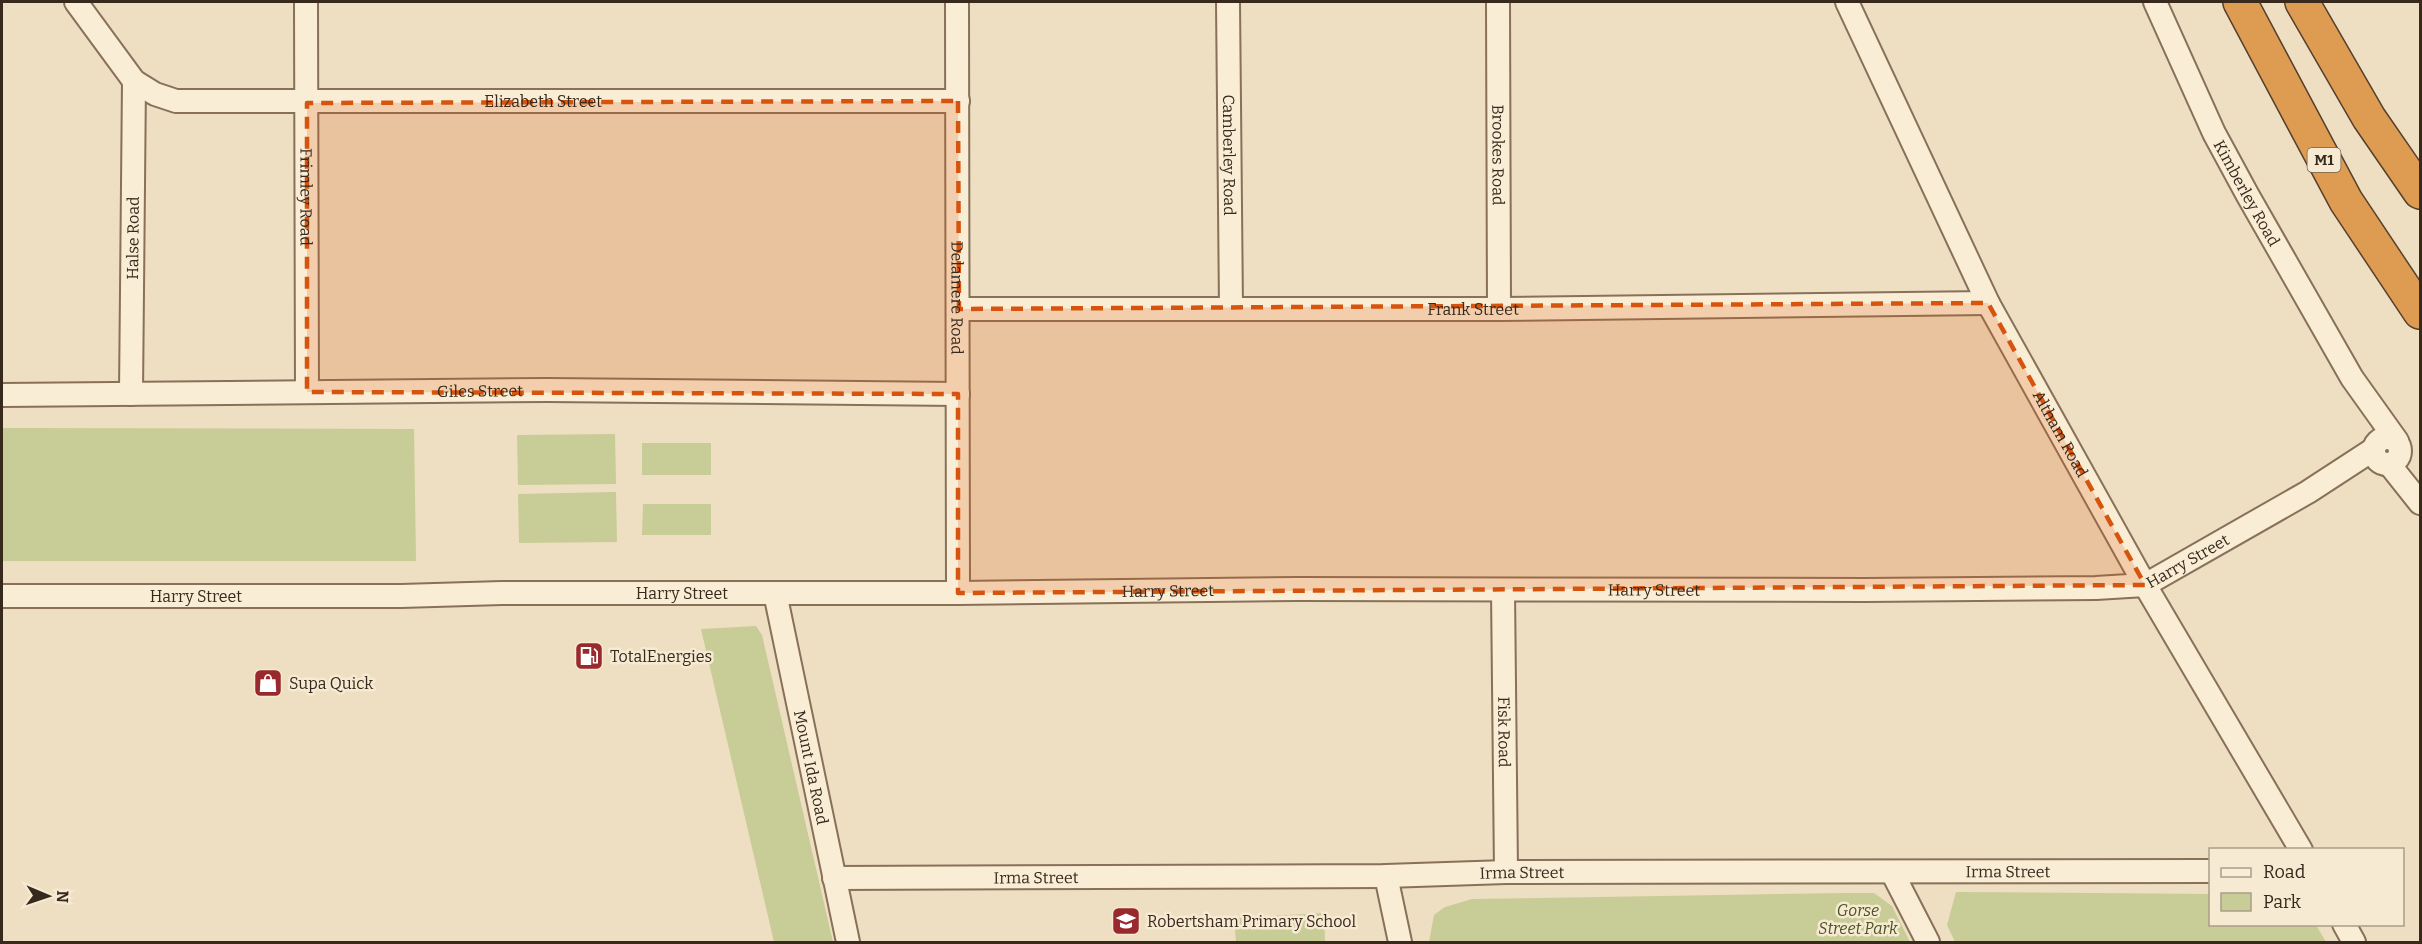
<svg xmlns="http://www.w3.org/2000/svg" width="2422" height="944" font-family="Bitter,serif">
  <style>
    .green { fill: #c8cc96 }
    .lines { fill: none; stroke-linecap: round; stroke-linejoin: round }
    .minor-casing { stroke: #887059; stroke-width: 26 }
    .motorway-casing { stroke: #563f2d; stroke-width: 36 }
    .minor { stroke: #f9edd5; stroke-width: 22 }
    .motorway { stroke: #de9b52; stroke-width: 33 }
    .marked { fill: #d6540e; fill-opacity: 0.2; stroke: #d6540e; stroke-width: 4.5; stroke-dasharray: 12 8; stroke-linejoin: round }
    .labels { text-anchor: middle; stroke-width: 5; stroke-linejoin: round; paint-order: stroke }
    .shield { fill: #f6ead2; stroke: #716353; stroke-width: 1.5 }
    .shield-label { font-size: 15px; font-weight: bold; fill: #38291d }
    .street-label { font-size: 16px; fill: #38291d; stroke: #f6ead2 }
    .poi-label { font-size: 16px; fill: #38291d; stroke: #f6ead2; text-anchor: start }
    .park-label { font-size: 16px; font-style: italic; fill: #4a5424; stroke: #f6ead2 }
  </style>
  <rect width="100%" height="100%" fill="#eedfc2"/>
  <g class="green">
    <path d="M2,428L414,429L416,561H2Z"/>
    <path d="M615,434L616,484L518,485L517,435Z"/>
    <rect x="642" y="443" width="69" height="32"/>
    <path d="M616,492L617,542L519,543L518,494Z"/>
    <path d="M643,504H711V535H642Z"/>
    <path d="M756,626L762,635L833,942H774L701,629Z"/>
    <path d="M1956,892L2210,894V924L2316,925L2326,942H1955L1947,925Z"/>
    <path d="M1847,893H1874L1892,906L1910,942H1429L1434,915L1445,907L1472,899Z"/>
    <path d="M1324,913L1325,942H1236L1234,918Z"/>
  </g>
  <g class="lines">
    <g class="minor-casing">
      <g id="minor">
        <path id="s1" d="M76,2L134,81L155,94L176,101H958"/>
        <path id="s2" d="M306,2L307,392"/>
        <path id="s3" d="M957,2L958,593"/>
        <path id="s4" d="M1228,2L1231,308"/>
        <path id="s5" d="M1498,2L1499,309"/>
        <path id="s6" d="M1847,2L1988,303L2145,585L2301,850"/>
        <path id="s7" d="M2155,2L2214,133L2247,194L2352,378L2397,441"/>
        <path id="s8" d="M959,309H1499L1988,303"/>
        <path id="s9" d="M131,394L134,81"/>
        <path id="s10" d="M2,395L547,390L958,394"/>
        <circle cx="2387" cy="451" r="13"/>
        <path d="M2389,464L2420,503"/>
        <path id="s11" d="M1503,591L1506,872"/>
        <path id="s12" d="M775,593L848,942"/>
        <path id="s13" d="M2,596H401L502,593H958L1297,589L1865,590L2096,588L2145,585L2308,492L2374,449"/>
        <path d="M1892,872L1928,942"/>
        <path d="M1386,876L1400,942"/>
        <path id="s14" d="M834,878L1386,876L1506,872L2210,871"/>
        <path d="M2344,924L2354,942"/>
      </g>
    </g>
    <g class="motorway-casing">
      <g id="motorway">
        <path d="M2240,2L2346,201L2420,312"/>
        <path d="M2302,2L2369,118L2420,192"/>
      </g>
    </g>
    <use href="#minor" class="minor"/>
    <use href="#motorway" class="motorway"/>
  </g>
  <path class="marked" d="M958,101L959,309L1988,303L2145,585L958,593V394L307,392V103Z"/>
  <defs>
    <g id="fuel-square" transform="scale(1.5)"><rect x="-9" y="-9" width="18" height="18" rx="4" fill="#98292d" stroke="#f6ead2"/><path d="M-5.5-6h7V0h2V4h1.3V-2.5L3-4.5l.8-.8L6-3V5H2.5V1h-1V6h-7ZM-4.2-4.7v3.2H.2V-4.7Z" fill="#fff"/></g>
    <g id="shop-square" transform="scale(1.5)"><rect x="-9" y="-9" width="18" height="18" rx="4" fill="#98292d" stroke="#f6ead2"/><path d="M-5-2.5h2.3a2.7 3.5 0 0 1 5.4 0H5L5.5 6h-11ZM-1.5-2.5h3a1.5 2.3 0 0 0-3 0Z" fill="#fff"/></g>
    <g id="school-square" transform="scale(1.5)"><rect x="-9" y="-9" width="18" height="18" rx="4" fill="#98292d" stroke="#f6ead2"/><path d="M0-5L7-2L0 1L-7-2ZM-4 1L0 2.5L4 1V4Q0 6-4 4Z" fill="#fff"/></g>
  </defs>
  <g fill-rule="evenodd">
    <use href="#fuel-square" x="589" y="656"/>
    <use href="#shop-square" x="268" y="683"/>
    <use href="#school-square" x="1126" y="921"/>
  </g>
  <g class="labels">
    <rect class="shield" x="2307.5" y="148" width="33" height="24" rx="4.5"/>
    <g class="shield-label">
      <text x="2324" y="165">M1</text>
    </g>
    <g class="street-label">
      <text dy="6" stroke="none"><textPath href="#s1" startOffset="512">Elizabeth Street</textPath></text>
      <text dy="6" stroke="none"><textPath href="#s4" startOffset="153">Camberley Road</textPath></text>
      <text dy="6" stroke="none"><textPath href="#s5" startOffset="153">Brookes Road</textPath></text>
      <text dy="6" stroke="none"><textPath href="#s7" startOffset="212">Kimberley Road</textPath></text>
      <text dy="6" stroke="none"><textPath href="#s2" startOffset="195">Frimley Road</textPath></text>
      <text dy="6" stroke="none"><textPath href="#s9" startOffset="156">Halse Road</textPath></text>
      <text dy="6" stroke="none"><textPath href="#s3" startOffset="296">Delamere Road</textPath></text>
      <text dy="6" stroke="none"><textPath href="#s8" startOffset="514">Frank Street</textPath></text>
      <text dy="6" stroke="none"><textPath href="#s10" startOffset="478">Giles Street</textPath></text>
      <text dy="6" stroke="none"><textPath href="#s6" startOffset="482">Altham Road</textPath></text>
      <text dy="6" stroke="none"><textPath href="#s13" startOffset="2192">Harry Street</textPath></text>
      <text dy="6" stroke="none"><textPath href="#s13" startOffset="1166">Harry Street</textPath></text>
      <text dy="6" stroke="none"><textPath href="#s13" startOffset="1652">Harry Street</textPath></text>
      <text dy="6" stroke="none"><textPath href="#s13" startOffset="680">Harry Street</textPath></text>
      <text dy="6" stroke="none"><textPath href="#s13" startOffset="194">Harry Street</textPath></text>
      <text dy="6" stroke="none"><textPath href="#s11" startOffset="141">Fisk Road</textPath></text>
      <text dy="6" stroke="none"><textPath href="#s12" startOffset="178">Mount Ida Road</textPath></text>
      <text dy="6" stroke="none"><textPath href="#s14" startOffset="1174">Irma Street</textPath></text>
      <text dy="6" stroke="none"><textPath href="#s14" startOffset="688">Irma Street</textPath></text>
      <text dy="6" stroke="none"><textPath href="#s14" startOffset="202">Irma Street</textPath></text>
    </g>
    <g class="poi-label">
      <text x="610" y="662">TotalEnergies</text>
      <text x="289" y="689">Supa Quick</text>
      <text x="1147" y="927">Robertsham Primary School</text>
    </g>
    <g class="park-label">
      <text x="1858" y="916">Gorse<tspan x="1858" dy="18">Street Park</tspan></text>
    </g>
  </g>
  <rect width="2422" height="944" fill="none" stroke="#38291d" stroke-width="6"/>
  <rect x="2209" y="848" width="195" height="78" fill="#f6ead2" stroke="#aa9d8a" stroke-width="1.5"/>
  <rect x="2221" y="868" width="30" height="9" fill="#f9edd5" stroke="#aa9d8a" stroke-width="1.5"/>
  <text x="2263" y="878" font-size="18" fill="#38291d">Road</text>
  <rect x="2221" y="893" width="30" height="18" fill="#c8cc96" stroke="#aa9d8a" stroke-width="1.5"/>
  <text x="2263" y="908" font-size="18" fill="#38291d">Park</text>
  <g transform="translate(48 896) rotate(92)" stroke="#f6ead2" stroke-width="4.5" paint-order="stroke">
  <path d="M0-4.5L10 22L0 15L-10 22Z" fill="#38291d"/>
  <text y="-9" font-size="16" font-weight="bold" text-anchor="middle" fill="#38291d">N</text>
  </g>
</svg>
